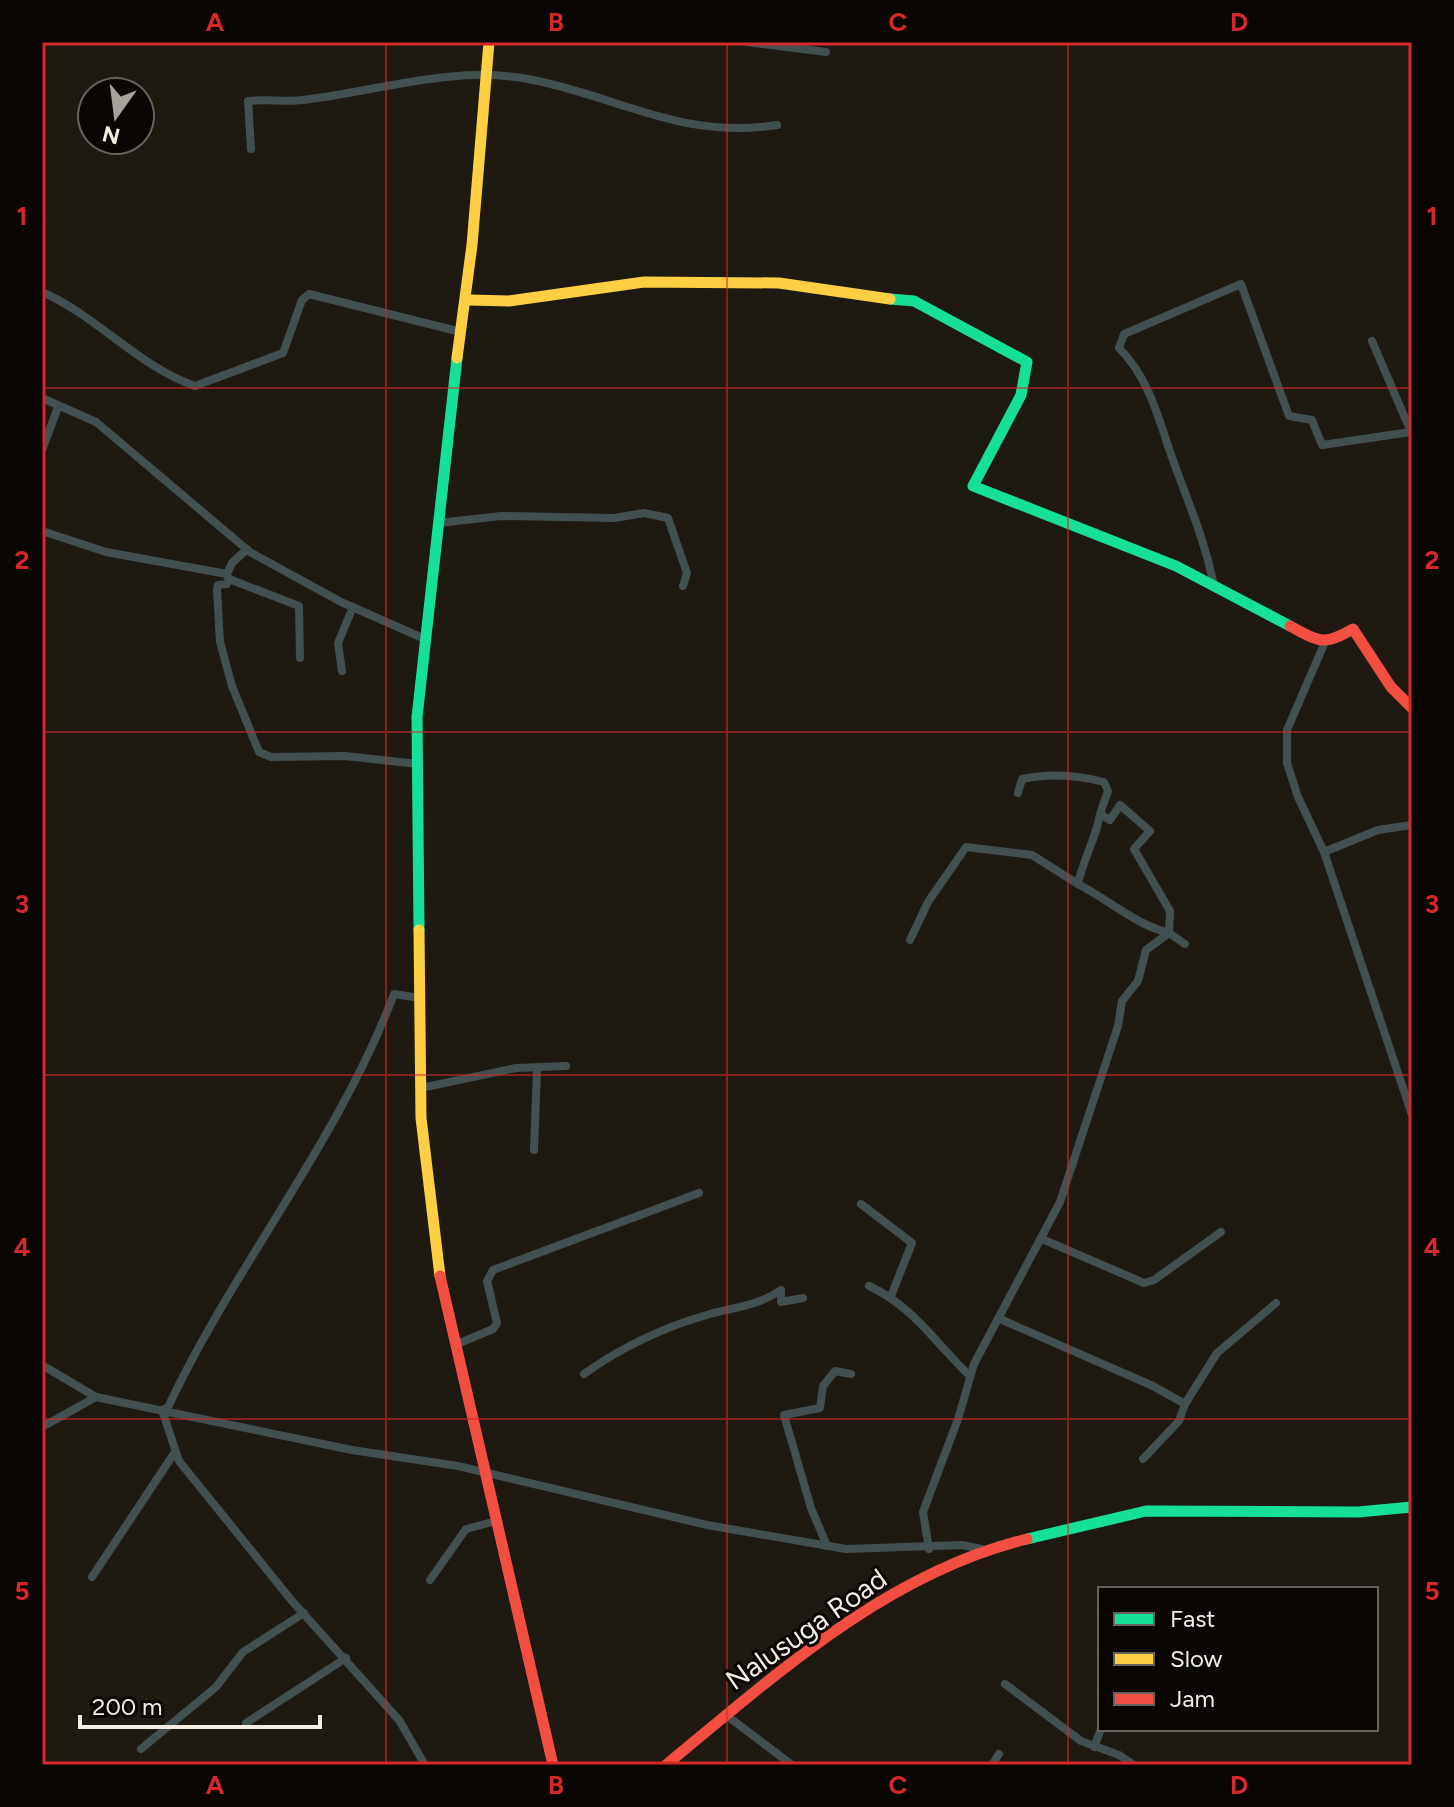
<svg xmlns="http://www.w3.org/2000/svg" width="1454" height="1807" font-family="Figtree,sans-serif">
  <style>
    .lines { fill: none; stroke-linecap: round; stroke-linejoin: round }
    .street { stroke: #435052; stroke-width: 8 }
    .fast { stroke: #16e098; stroke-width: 11 }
    .slow { stroke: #ffcf43; stroke-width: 11 }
    .jam { stroke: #f24e42; stroke-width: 11 }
    .grid { fill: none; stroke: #d62828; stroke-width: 2; stroke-opacity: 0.55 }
    .labels { text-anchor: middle; stroke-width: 6; stroke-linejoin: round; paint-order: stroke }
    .street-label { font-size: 28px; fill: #f3ede4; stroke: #0a0603 }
    .neatline { fill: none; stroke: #d62828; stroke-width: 3 }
    .grid-label { font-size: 26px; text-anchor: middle; font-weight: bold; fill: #d62828 }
  </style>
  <rect width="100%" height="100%" fill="#1e1a12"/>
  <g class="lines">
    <g class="street">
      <path d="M747,42L826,52"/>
      <path d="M251,149L248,101C267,99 285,102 303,100C379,91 456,64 533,80C619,97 683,140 777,125"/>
      <path d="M42,292C97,316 138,366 195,386L283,353L302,300L309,294L461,332"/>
      <path d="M42,398L96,422L250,552L341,602L425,639"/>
      <path d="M42,450L58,407"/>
      <path d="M438,523L501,516L614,518L644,513L668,518L687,573L683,586"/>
      <path d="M42,531L106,552L227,574L232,563L247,549"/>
      <path d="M227,575L229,579L299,606L300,658"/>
      <path d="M229,579L227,584L218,585L217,590L220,642L232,686L259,752L271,757L345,756L418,764"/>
      <path d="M1214,585C1204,538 1190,507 1174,463C1159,422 1151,380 1119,348L1124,334L1241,284L1289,416L1312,420L1322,445L1411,432L1372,341"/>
      <path d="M1325,642L1287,730V763L1298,797L1324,852L1412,1115"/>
      <path d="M342,671L338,643L353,607"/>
      <path d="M1018,793L1022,779C1050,773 1077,775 1104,782L1108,791L1100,814L1110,820L1120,805L1150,831L1134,849L1170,911L1169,933C1136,925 1109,900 1078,884C1083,859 1096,839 1100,814"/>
      <path d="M1324,852L1378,830L1412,825"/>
      <path d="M910,940L928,902L966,847L1032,855L1078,884"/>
      <path d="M420,998L394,994C338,1142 235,1265 168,1407L162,1410L179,1461L292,1601L399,1720L425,1765"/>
      <path d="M421,1088L516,1068L566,1066"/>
      <path d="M534,1150L537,1070"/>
      <path d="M861,1204L912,1243L891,1296"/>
      <path d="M1042,1239L1144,1283L1154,1280L1221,1232"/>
      <path d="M869,1286C913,1306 936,1344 970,1376"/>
      <path d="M1000,1319L1153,1386L1185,1404L1179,1421L1143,1459"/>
      <path d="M455,1345L493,1329L497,1323L487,1281L493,1270L699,1193"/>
      <path d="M42,1365L96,1397L352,1450L458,1466L707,1525L846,1549L962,1545L981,1549"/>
      <path d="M584,1374C623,1346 664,1327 710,1314C735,1307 758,1306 781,1290V1302L803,1298"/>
      <path d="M1185,1404L1217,1353L1276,1303"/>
      <path d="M42,1427L96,1397"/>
      <path d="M827,1546L811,1508L784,1415L820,1408L823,1386L835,1371L851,1374"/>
      <path d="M929,1549L923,1512L958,1419L974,1364L1060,1202L1118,1026L1122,1001L1138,981L1146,950L1169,933L1185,944"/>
      <path d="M92,1577L175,1452"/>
      <path d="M430,1580L466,1529L496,1521"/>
      <path d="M1005,1684L1081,1741L1119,1755L1134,1765"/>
      <path d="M726,1715L792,1765"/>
      <path d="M246,1723L346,1658"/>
      <path d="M1094,1747L1101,1729"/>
      <path d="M141,1749L216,1687L243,1652L304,1613"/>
      <path d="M992,1765L999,1754"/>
    </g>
    <g class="fast">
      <path d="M890,299L914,301L1027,362L1021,395L973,486L1176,566L1290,626"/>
      <path d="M419,930L417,717L457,358"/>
      <path d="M1027,1539L1146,1511L1358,1512L1412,1507"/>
    </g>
    <g class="slow">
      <path d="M470,300L509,301L644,282L779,283L890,299"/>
      <path d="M457,358L472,245L489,42"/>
      <path d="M419,930L421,1118L440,1276"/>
    </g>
    <g class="jam">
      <path d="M1290,626C1320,642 1323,646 1353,629L1391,687L1412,708"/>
      <path d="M440,1276L553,1765"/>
      <path d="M666,1765C775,1675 887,1573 1027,1539"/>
    </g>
  </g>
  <path class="grid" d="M386,42V1765M727,42V1765M1068,42V1765M42,388H1412M42,732H1412M42,1075H1412M42,1419H1412"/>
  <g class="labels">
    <g class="street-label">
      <text transform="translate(806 1629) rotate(-35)" y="10">Nalusuga Road</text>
    </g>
  </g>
  <rect width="1454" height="1807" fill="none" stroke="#0a0603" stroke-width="88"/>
  <rect x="1098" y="1587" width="280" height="144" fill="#0a0603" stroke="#67625d" stroke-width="2"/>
  <rect x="1114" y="1613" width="40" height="12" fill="#16e098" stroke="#67625d" stroke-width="2"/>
  <text x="1170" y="1627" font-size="24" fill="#f3ede4">Fast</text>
  <rect x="1114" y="1653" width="40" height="12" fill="#ffcf43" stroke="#67625d" stroke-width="2"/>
  <text x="1170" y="1667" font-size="24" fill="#f3ede4">Slow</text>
  <rect x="1114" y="1693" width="40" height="12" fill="#f24e42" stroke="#67625d" stroke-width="2"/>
  <text x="1170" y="1707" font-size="24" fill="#f3ede4">Jam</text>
  <g transform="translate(116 116) rotate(194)"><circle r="38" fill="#0a0603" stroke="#67625d" stroke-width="2"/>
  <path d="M0-6L14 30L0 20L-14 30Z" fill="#a8a39a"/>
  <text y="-12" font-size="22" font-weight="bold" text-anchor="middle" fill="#f3ede4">N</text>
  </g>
  <path d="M80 1715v12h240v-12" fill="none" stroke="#f3ede4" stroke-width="4"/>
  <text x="92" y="1715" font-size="24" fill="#f3ede4" stroke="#0a0603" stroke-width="6" paint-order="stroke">200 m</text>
  <rect x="44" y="44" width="1366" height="1719" class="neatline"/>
  <g class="grid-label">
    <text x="215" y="31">A</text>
    <text x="556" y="31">B</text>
    <text x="898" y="31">C</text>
    <text x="1239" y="31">D</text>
    <text x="22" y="225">1</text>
    <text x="1432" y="225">1</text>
    <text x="22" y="569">2</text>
    <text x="1432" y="569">2</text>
    <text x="22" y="913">3</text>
    <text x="1432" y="913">3</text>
    <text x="22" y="1256">4</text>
    <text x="1432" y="1256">4</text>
    <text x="22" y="1600">5</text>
    <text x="1432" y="1600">5</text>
    <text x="215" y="1794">A</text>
    <text x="556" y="1794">B</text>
    <text x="898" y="1794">C</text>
    <text x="1239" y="1794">D</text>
  </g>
</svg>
